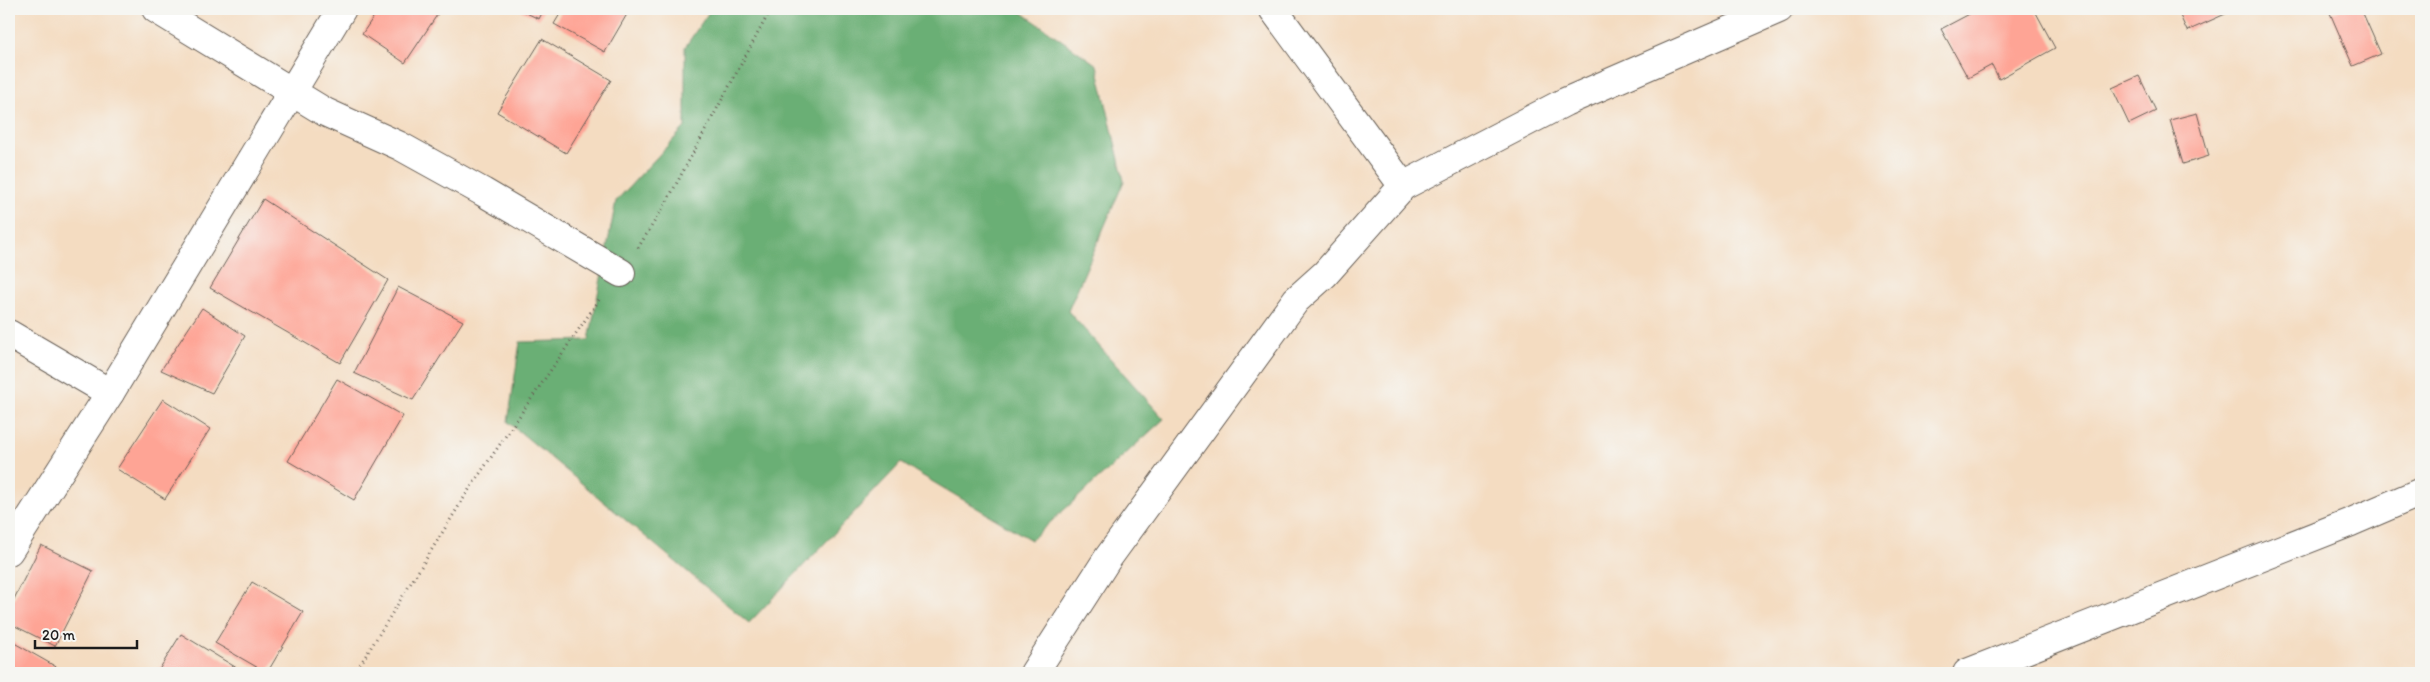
<svg xmlns="http://www.w3.org/2000/svg" width="2430" height="682" font-family="Itim,sans-serif">
  <style>
    .forest { fill: #6aaf74; stroke: #436648 }
    .building { fill: #fea495 }
    .lines { fill: none; stroke-linecap: round; stroke-linejoin: round }
    .minor-casing { stroke: #685f56; stroke-width: 30 }
    .path { stroke: #685f56; stroke-width: 3; stroke-dasharray: 1 4; stroke-linecap: butt }
    .minor { stroke: #fff; stroke-width: 28 }
  </style>
  <rect width="100%" height="100%" fill="#f6f6f2"/>
  <filter id="ink" filterUnits="userSpaceOnUse"><feTurbulence type="fractalNoise" baseFrequency=".02" numOctaves="2"/><feDisplacementMap in="SourceGraphic" scale="10" xChannelSelector="R" yChannelSelector="G"/><feConvolveMatrix kernelMatrix="1 2 1 2 8 2 1 2 1" color-interpolation-filters="sRGB"/></filter>
  <filter id="wash" filterUnits="userSpaceOnUse"><feTurbulence type="fractalNoise" baseFrequency=".0096" numOctaves="4" result="noise"/><feDisplacementMap in="SourceGraphic" scale="20" xChannelSelector="R" yChannelSelector="G"/><feGaussianBlur stdDeviation="1.12" result="paint"/><feColorMatrix in="noise" values="0 0 0 0 0 0 0 0 0 0 0 0 0 0 0 0 0 1.4 0 .05"/><feComposite in="paint" operator="in"/></filter>
  <g filter="url(#wash)">
    <rect width="100%" height="100%" fill="#f4dcc1"/>
    <path class="forest" d="M711,9H1017L1097,65L1124,181L1068,311L1164,419L1031,540L901,463L749,623L508,422L520,342L589,340L616,201L685,127V47Z"/>
    <g id="blocks">
      <g class="building">
        <path d="M379,9H441L405,63L362,34Z"/>
        <path d="M518,9H544L539,19Z"/>
        <path d="M563,9H630L605,52L554,24Z"/>
        <path d="M1979,9H2034L2055,48L1999,79L1992,65L1968,78L1941,29Z"/>
        <path d="M2177,9H2231L2232,11L2187,31Z"/>
        <path d="M2340,9H2361L2381,54L2353,66L2330,13Z"/>
        <path d="M542,39L611,80L566,153L497,112Z"/>
        <path d="M2139,76L2156,111L2129,124L2112,88Z"/>
        <path d="M2197,113L2209,156L2183,164L2170,120Z"/>
        <path d="M263,199L388,280L340,363L210,288Z"/>
        <path d="M398,287L463,321L413,400L354,373Z"/>
        <path d="M202,308L245,336L212,393L161,370Z"/>
        <path d="M337,379L403,416L354,500L288,461Z"/>
        <path d="M163,399L210,429L165,499L117,469Z"/>
        <path d="M41,545L93,571L55,646L9,623V609Z"/>
        <path d="M252,582L303,612L267,673L215,643Z"/>
        <path d="M181,634L245,673H157Z"/>
        <path d="M9,640L67,673H9Z"/>
      </g>
    </g>
  </g>
  <g filter="url(#ink)">
    <use href="#blocks" fill-opacity="0" stroke="#685f56" stroke-width="1"/>
    <g class="lines">
      <g class="minor-casing">
        <g id="minor">
          <path d="M156,9L325,112L400,146L483,192L621,273"/>
          <path d="M1273,9L1403,186"/>
          <path d="M9,334L110,393"/>
          <path d="M9,551L110,393L342,9"/>
          <path d="M1034,673L1108,558L1296,300L1325,274L1403,186L1565,102L1779,9"/>
          <path d="M1967,673L2351,522L2421,492"/>
        </g>
      </g>
      <g class="path">
        <path d="M638,248L666,203L771,9"/>
        <path d="M355,673L470,488L601,297"/>
      </g>
      <use href="#minor" class="minor"/>
    </g>
  </g>
  <rect width="2430" height="682" fill="none" stroke="#f6f6f2" stroke-width="30"/>
  <path d="M35 640v8h102v-8" fill="none" stroke="#1c1c1c" stroke-width="2.5"/>
  <text x="42" y="640" font-size="15" fill="#1c1c1c" stroke="#f6f6f2" stroke-width="4" paint-order="stroke">20 m</text>
</svg>
